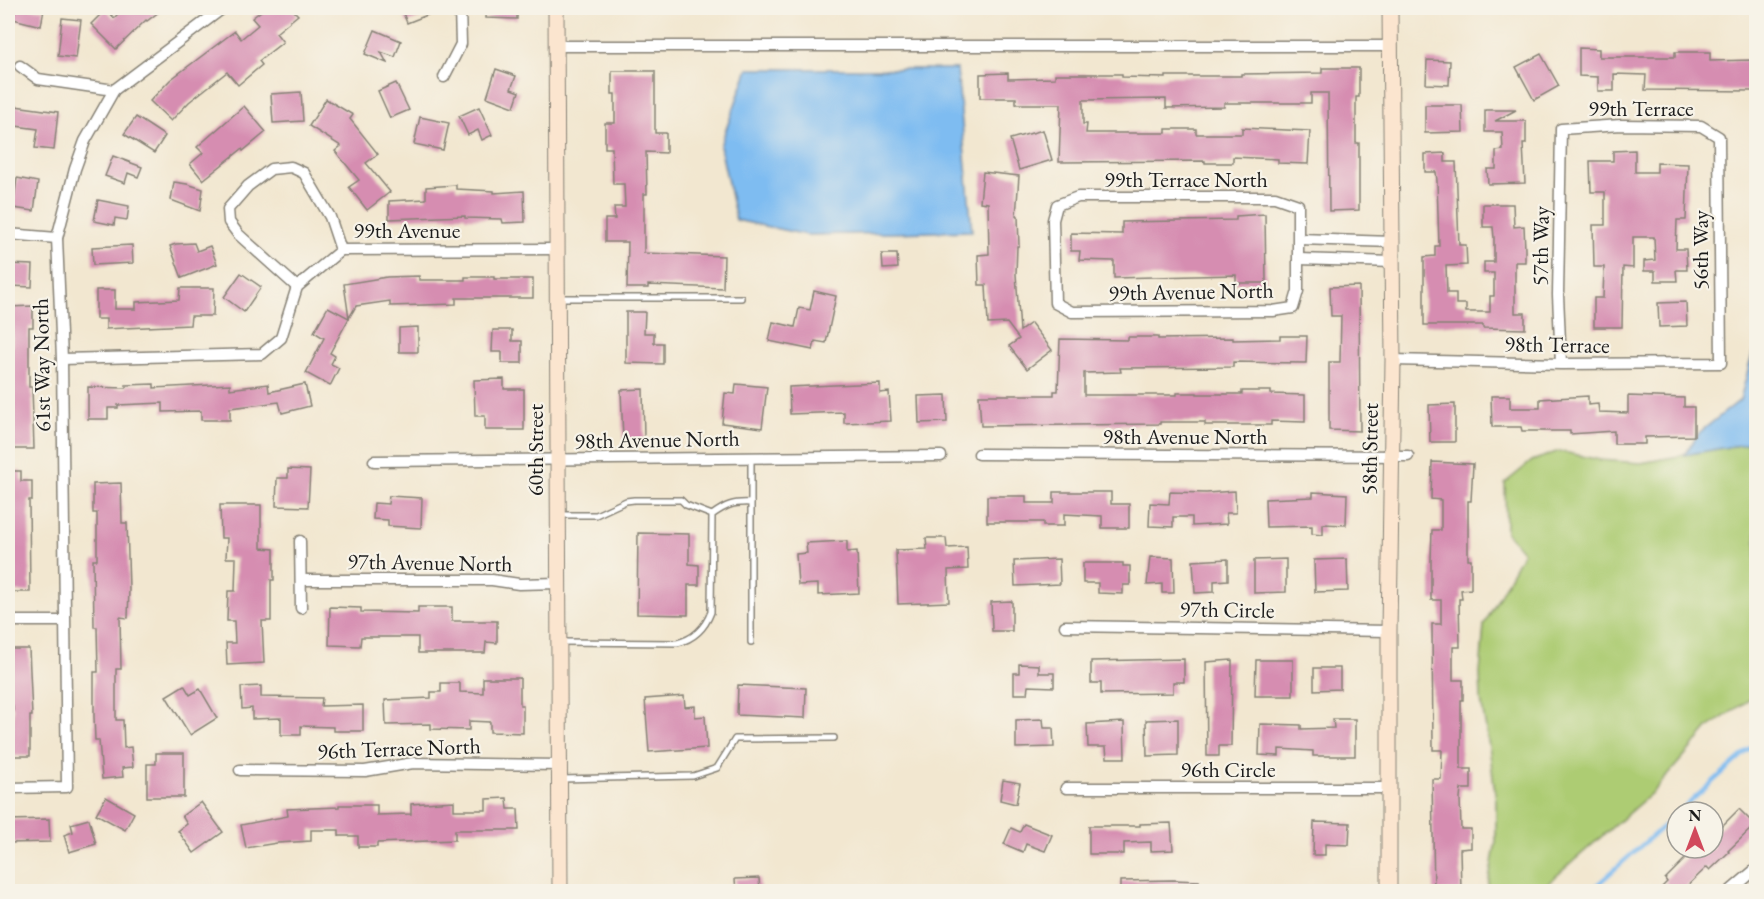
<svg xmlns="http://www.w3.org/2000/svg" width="1764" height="899" font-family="'EB Garamond',serif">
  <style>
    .green { fill: #adcc73; stroke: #647448; stroke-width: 1.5 }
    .water { fill: #7ebcf1; stroke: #4d6c86; stroke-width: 1.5 }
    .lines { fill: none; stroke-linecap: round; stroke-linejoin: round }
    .stream { stroke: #7ebcf1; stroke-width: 4 }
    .building { fill: #d68db1 }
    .lane-casing { stroke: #878276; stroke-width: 8 }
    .street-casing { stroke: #878276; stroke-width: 13 }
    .secondary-casing { stroke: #878276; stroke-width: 17 }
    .lane { stroke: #fff; stroke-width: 5 }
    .street { stroke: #fff; stroke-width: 10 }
    .secondary { stroke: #fbe5cf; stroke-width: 15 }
    .labels { text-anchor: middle; stroke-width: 4.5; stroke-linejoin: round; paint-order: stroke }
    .street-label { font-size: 22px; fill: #1c1c1c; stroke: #f7f3e8 }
  </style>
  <rect width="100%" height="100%" fill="#f7f3e8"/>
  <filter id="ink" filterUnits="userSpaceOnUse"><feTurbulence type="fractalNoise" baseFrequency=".0167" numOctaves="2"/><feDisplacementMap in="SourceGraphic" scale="12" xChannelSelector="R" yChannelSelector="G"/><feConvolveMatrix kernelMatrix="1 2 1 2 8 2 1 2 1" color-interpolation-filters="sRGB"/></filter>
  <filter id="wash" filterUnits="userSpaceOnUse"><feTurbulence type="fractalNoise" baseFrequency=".008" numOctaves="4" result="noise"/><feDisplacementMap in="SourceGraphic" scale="24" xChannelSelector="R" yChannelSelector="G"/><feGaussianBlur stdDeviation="1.35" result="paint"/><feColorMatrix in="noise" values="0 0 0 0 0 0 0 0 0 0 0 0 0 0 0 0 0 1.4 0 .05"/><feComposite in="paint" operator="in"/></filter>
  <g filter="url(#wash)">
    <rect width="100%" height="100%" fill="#f2e7d0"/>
    <path class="green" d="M1756,442V695L1709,727L1655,790L1539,891H1487L1496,841V801L1490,753L1481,700L1480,673L1484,625L1523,552L1506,532L1505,483L1532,461L1559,451L1600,460L1641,463Z"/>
    <g class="water">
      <path d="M748,69H957L972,231L807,235L736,220L720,146Z"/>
      <path d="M1753,352H1756V442L1684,455L1700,432L1740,400Z"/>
    </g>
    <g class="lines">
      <g class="stream">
        <path d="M1679,812L1756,743"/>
        <path d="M1589,892L1677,814"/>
      </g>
    </g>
    <g id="blocks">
      <g class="building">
        <path d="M16,8L44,9L41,26L13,19Z"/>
        <path d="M124,8H164L147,21L146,20L116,49L91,24L106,9L114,18Z"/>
        <path d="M265,8H291L298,15L276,33L283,42L259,61L262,65L238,85L227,72L189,102L171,121L150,101L170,80L235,31L241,39L258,25L252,18Z"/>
        <path d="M401,8H445L407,23Z"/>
        <path d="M486,8H517V19L486,18Z"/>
        <path d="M62,18L81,20L76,58L58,56Z"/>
        <path d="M375,30L401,41L395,57L381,52L387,63L365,54Z"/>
        <path d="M1579,48L1599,49V57H1675V52H1710V61L1753,60V91L1645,90L1646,75L1614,74V91H1598V77L1579,76Z"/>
        <path d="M1541,54L1559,86L1534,100L1516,67Z"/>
        <path d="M1427,60L1450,61L1449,85L1426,84Z"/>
        <path d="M1322,68H1359V97H1356V143H1359V210L1329,211L1328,93H1311V103H1224V107L1166,108V99L1083,100V124H1087L1086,133H1166V129H1196V134H1242V128L1310,131L1308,164L1278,163V159L1233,157V163H1205V161L1059,162L1061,104H1016V98H980V74L1008,73V79L1055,78V74H1122V77L1166,78V76H1241V74L1322,73Z"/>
        <path d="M496,69L516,76L511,89L519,92L514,107L487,97Z"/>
        <path d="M612,71H655V133H666V153L646,152L647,194H644V253L724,256L723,288L648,285V288H627L628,242H605V219H615L614,207H625L624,184H613L612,148H605V123H615V94H612Z"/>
        <path d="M396,83L409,110L390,118L378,91Z"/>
        <path d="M301,92L303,121L273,123L271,94Z"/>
        <path d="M326,99L353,115L350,119L378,154L366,163L390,192L367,210L349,187L359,180L335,151L341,146L309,126Z"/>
        <path d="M8,105L58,112L54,150L35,148L38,129L8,125Z"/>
        <path d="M1425,105H1462L1463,132L1425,133Z"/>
        <path d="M244,106L266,132L243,151L242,149L203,180L190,164L203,153L197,147Z"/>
        <path d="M479,107L492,135L482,140L478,130L468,135L459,116Z"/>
        <path d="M1485,110H1516L1495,121H1526V144H1523L1525,183L1488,184L1487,169H1496V151L1503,150L1502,132H1485Z"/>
        <path d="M136,117L165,136L154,153L124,134Z"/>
        <path d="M420,117L449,123L443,150L414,144Z"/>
        <path d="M1043,130L1052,160L1019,170L1010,139Z"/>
        <path d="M1635,150V172H1657V163L1688,164L1686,220H1677L1676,249H1686L1687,270H1676L1677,281H1655V271H1644V261L1655,260L1654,237H1633V268L1623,267L1622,327H1594V298H1603L1604,267H1594L1593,225H1605V192H1591L1590,161H1613V151Z"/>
        <path d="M1445,153V162H1456L1459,245H1466L1467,265L1446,266L1447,293H1456V304H1466V312H1490V296H1494V273H1484V262H1494V238L1493,227H1483V204H1513L1514,227L1524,226L1525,250V262H1515V313H1525V329L1483,328V325H1424V257L1435,256V246H1439L1437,181L1436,172H1425V154Z"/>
        <path d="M113,156L142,167L138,177L128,173L125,183L105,176Z"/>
        <path d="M983,172L1019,176L1016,216H1018L1019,246H1017L1016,274L1020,331L1031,323L1052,350L1027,369L1009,346L1019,339L1007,323L988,324L986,285H979L978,255L989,254L988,203L980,202Z"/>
        <path d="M17,178L38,182L34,211L13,208Z"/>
        <path d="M174,182L187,184L203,189L200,211L171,200Z"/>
        <path d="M456,185V189L494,191V193L524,191L525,222L503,223L502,219L465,218V216L389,219V201L426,199V187Z"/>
        <path d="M98,200L129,206L127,220L115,218L114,225L94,221Z"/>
        <path d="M1265,214L1266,283H1236V275L1114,278V261L1079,260L1080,251H1071V233L1122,234V222L1236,220V216Z"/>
        <path d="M194,243L197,251L210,246L217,264L182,278L170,246L176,244Z"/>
        <path d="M132,245L133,263L93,265L92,247Z"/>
        <path d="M882,254H897L898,268L883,269Z"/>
        <path d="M8,264L33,265L32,287L11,286V280H8Z"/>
        <path d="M241,273L261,287L244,312L224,297Z"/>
        <path d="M419,276V280H465V277H494V279H533V298H456V304L390,306V301L356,306L349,318L344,284L387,277Z"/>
        <path d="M1359,286L1360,431L1329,430V362H1340L1341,316H1331L1330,287Z"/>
        <path d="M180,288H214L213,316H191L190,325L124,328L106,329V319H96V290H115V309H136V302L179,300Z"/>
        <path d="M814,291L836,296L826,343L815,341L813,350L769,341L773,322L795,327L799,308L810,310Z"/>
        <path d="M1686,302L1687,326L1659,327L1658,303Z"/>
        <path d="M33,306V327H29V387H32L34,449H8V357H10L11,346H12V317H8V307Z"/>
        <path d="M328,307L349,318L330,353L335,356L331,364L339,368L330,386L306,373L324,338L314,332Z"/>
        <path d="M626,312H645L644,333H654V343H663V364L626,363Z"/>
        <path d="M418,327V352H399V328Z"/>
        <path d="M493,330H512V341H522V363H502V352H492Z"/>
        <path d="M1280,336H1307L1306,363L1233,362V367L1120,368L1121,372L1084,373V395H1177V393H1197V394H1242V391H1271V394L1305,395V422L1271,421V425H1205V422H1160V424L981,426L979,395H1054V391H1058L1060,339L1128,340V337H1158V339L1233,338V340L1280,339Z"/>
        <path d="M504,379V389H524V430H485V416H475L474,380Z"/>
        <path d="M880,383V393L889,392L891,421L844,423V412L790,414L789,387Z"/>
        <path d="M154,384V388L230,384V389L268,384L269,392L305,384L310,406L282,413L279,402L230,408V420H201V411L163,412V403L118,405V408H108V419H88V387L126,388V385Z"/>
        <path d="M736,384L767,387L762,428L722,423L725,393L735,394Z"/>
        <path d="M643,389L644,439L623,440L621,390Z"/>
        <path d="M946,395L947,422L919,423L918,396Z"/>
        <path d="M1491,396H1510V408H1540V399L1588,396V405L1598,404L1599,412L1628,413V396L1684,398V407H1694V436L1645,437V444H1614V431L1570,434V431H1522L1521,427H1492Z"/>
        <path d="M1455,404V442H1430L1429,405Z"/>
        <path d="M1432,462L1473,464L1471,501H1468V559H1471V589L1461,590L1462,599H1459L1460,647H1453V680H1463V700H1461V769H1471V789H1461L1460,799L1461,829H1471V848L1460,849L1461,891H1434L1432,779H1441L1442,750H1433L1432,624H1441V600H1431V560L1432,530H1441V500L1431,499Z"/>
        <path d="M288,469L310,470L308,507L276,506L277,478H288Z"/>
        <path d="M8,471H21V481H32V500H29L30,592H8Z"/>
        <path d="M121,483L122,523H127L129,589L128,618L120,617L121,669H116V720H123L124,748L131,747L133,767L122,768L123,777L102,779L99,740H95L94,716V672H98L97,627H94L93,560H97V513H93V484Z"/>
        <path d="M1235,491L1236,513H1226L1227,524L1192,526V517H1173V527L1149,526L1150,503L1169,504L1170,492L1206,493Z"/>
        <path d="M1054,492H1111V504H1129V528H1102V516L1064,514V526H1043V522H987V496H1026V503H1054Z"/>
        <path d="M1313,492L1347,494L1346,525L1323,524V535L1312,534V526L1266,527L1265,499L1313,497Z"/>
        <path d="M389,496L422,498L421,528L388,526V520L373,519L374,503L388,504Z"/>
        <path d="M220,505H261V548L274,549V580H271V621H262L264,663L227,665L226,643H235L234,621H227L228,591H235L236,558H226L227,538H221Z"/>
        <path d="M638,533L689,534V564L699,565V585H688V615L637,614Z"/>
        <path d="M926,538H946L947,548L967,547L968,569L948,570L949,602L898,604L896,550L927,549Z"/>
        <path d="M847,541V552L857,551L859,593L818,595V584L798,585L796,554L807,553L806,543Z"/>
        <path d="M1150,557L1173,558L1174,593H1162V584L1147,585Z"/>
        <path d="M1059,559L1060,584L1015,586L1014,561Z"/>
        <path d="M1228,559V580L1214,581V592L1195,593L1193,561Z"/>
        <path d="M1286,559V592L1254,593V560Z"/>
        <path d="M1347,559L1348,591L1315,592L1314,560Z"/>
        <path d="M1083,563H1123V566H1130V585H1123V594L1098,593V583H1083Z"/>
        <path d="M1012,601V631H992L991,602Z"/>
        <path d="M330,607L361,608V612L418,613V607H452V621H497V643L486,642L485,653H418V637H361L360,646L329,645Z"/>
        <path d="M8,649H29L32,716H30V756H8V728H13V706L8,707Z"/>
        <path d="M1184,659V682H1173V693L1101,694V683H1091V661Z"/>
        <path d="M1232,660L1231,746H1219V756H1207L1206,662Z"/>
        <path d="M1256,660H1293V696H1255Z"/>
        <path d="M1019,664L1039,665V673H1054V687L1028,686L1027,694H1014V673H1019Z"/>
        <path d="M1314,668H1340V689L1314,690Z"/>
        <path d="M483,678H520V705H523V733L490,732V722L469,721V730L431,729V724L386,725L385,700L431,698V692H441V683H460V692L483,693Z"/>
        <path d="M184,685L190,695L200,689L217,718L190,735L166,696Z"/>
        <path d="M738,685L806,688L805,718L737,715Z"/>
        <path d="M261,686V697L322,698L321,706L363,705V731H333V727L301,726V735H281V718L252,719V708L242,709L241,687Z"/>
        <path d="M684,696L685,707L695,706V717L705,716L707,748L649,752L645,699Z"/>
        <path d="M1043,719L1044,728H1053L1054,747L1016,748V720Z"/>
        <path d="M1178,719V755L1147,756L1146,720Z"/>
        <path d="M1333,719H1355V756H1313V751L1279,749V756L1259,755L1260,724L1301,725V729L1334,728Z"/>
        <path d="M1124,722L1125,758H1107L1106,747H1088L1087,724Z"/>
        <path d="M156,753H184V797H147V764H156Z"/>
        <path d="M1003,780L1020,783L1016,804L1000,800Z"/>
        <path d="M106,797L134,813L125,830L96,814Z"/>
        <path d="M507,798L508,809H518L519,830H455V840L377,843V847H358V836H339V830H311V841L277,843L246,848L241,825L288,816L287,809L339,807V805H377V815L411,814V804L454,801V810H486V799Z"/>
        <path d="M201,802L223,832L194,853L178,831L187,824L182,816Z"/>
        <path d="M1739,809L1755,825L1728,851L1729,852L1710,870L1707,867L1682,891H1658L1667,882L1665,879L1696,848H1713V835Z"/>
        <path d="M49,819L50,842L8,843V820Z"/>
        <path d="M89,819L96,844L69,852L64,835L73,832L71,824Z"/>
        <path d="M1314,822L1350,823L1349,845L1325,844V855H1313Z"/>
        <path d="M1171,823L1173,850L1151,851V842L1124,843V854H1089V826H1140V824Z"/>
        <path d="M1024,824L1052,835L1045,851L1026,844L1023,852L1004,844L1011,828L1020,832Z"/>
        <path d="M759,878L760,891H736L735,879Z"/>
        <path d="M1173,880L1199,881L1198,891H1120V881Z"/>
      </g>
    </g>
  </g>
  <g filter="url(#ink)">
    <use href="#blocks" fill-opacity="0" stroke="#878276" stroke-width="1.5"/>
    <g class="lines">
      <g class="lane-casing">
        <g id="lane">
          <path d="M559,298H741"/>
          <path d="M751,503V642"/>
          <path d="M561,515H596L626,501L634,500H681L686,505L712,515"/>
          <path d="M560,642L677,643C694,639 705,628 711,612L712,515C726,505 733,502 751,503V458"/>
          <path d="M561,779L693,776L717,768L735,739L834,738"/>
        </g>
      </g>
      <g class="street-casing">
        <g id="street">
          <path d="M556,46H1390"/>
          <path d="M20,66L38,79L114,90"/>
          <path d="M444,77L461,44L460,8"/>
          <path d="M1078,197H1275L1298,205V291L1293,308L1273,311L1072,312L1055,303L1053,220L1057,205Z"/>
          <path d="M8,234L57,238"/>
          <path d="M1299,239L1393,242"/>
          <path d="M1299,259L1393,262"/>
          <path d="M297,287L238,234L229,222L228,209L248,186L271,169L291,167L304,173L330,217L341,250"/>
          <path d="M62,359L262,354L281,338L297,287L341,250L557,249"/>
          <path d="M1393,360L1561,364L1721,363L1719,137L1701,126L1621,125L1561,129L1558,295L1561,364"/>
          <path d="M979,454L1408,456"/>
          <path d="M374,461L941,456"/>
          <path d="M300,541L301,608"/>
          <path d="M301,580H492L519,584L559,583"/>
          <path d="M8,621H64"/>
          <path d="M1065,626L1389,631"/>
          <path d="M240,770L365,771L413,763L559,765"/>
          <path d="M8,788L67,787L62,359L57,238L75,169L85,141L114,90L223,8"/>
          <path d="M1066,788H1383L1390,786"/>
          <path d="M1729,892L1756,869"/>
        </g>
      </g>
      <g class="secondary-casing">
        <g id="secondary">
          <path d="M556,8L560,892"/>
          <path d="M1389,892V631L1393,360L1390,8"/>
        </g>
      </g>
      <use href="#lane" class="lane"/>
      <use href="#street" class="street"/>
      <use href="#secondary" class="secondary"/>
    </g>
  </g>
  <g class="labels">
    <g class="street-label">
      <text x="1641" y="116">99th Terrace</text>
      <text x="1186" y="187">99th Terrace North</text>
      <text x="407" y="238">99th Avenue</text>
      <text transform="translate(1540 246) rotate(-89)" y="8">57th Way</text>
      <text transform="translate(1700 250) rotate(-90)" y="8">56th Way</text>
      <text transform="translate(1191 291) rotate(-1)" y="8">99th Avenue North</text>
      <text transform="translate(1557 344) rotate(1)" y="8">98th Terrace</text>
      <text transform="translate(41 365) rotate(-91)" y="8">61st Way North</text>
      <text x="1185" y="444">98th Avenue North</text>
      <text transform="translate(657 439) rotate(-1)" y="8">98th Avenue North</text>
      <text transform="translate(1369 449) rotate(-89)" y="8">58th Street</text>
      <text transform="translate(535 450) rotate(-90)" y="8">60th Street</text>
      <text transform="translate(430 562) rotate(1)" y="8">97th Avenue North</text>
      <text transform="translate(1227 609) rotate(1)" y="8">97th Circle</text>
      <text transform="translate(399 748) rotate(-2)" y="8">96th Terrace North</text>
      <text x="1228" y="777">96th Circle</text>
    </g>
  </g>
  <rect width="1764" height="899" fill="none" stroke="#f7f3e8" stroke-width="30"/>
  <g transform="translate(1695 830)"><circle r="28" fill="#f7f3e8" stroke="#9f9d96" stroke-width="1.5"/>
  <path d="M0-4.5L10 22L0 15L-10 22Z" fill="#d1495b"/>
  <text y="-9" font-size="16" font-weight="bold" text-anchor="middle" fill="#1c1c1c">N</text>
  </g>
</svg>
